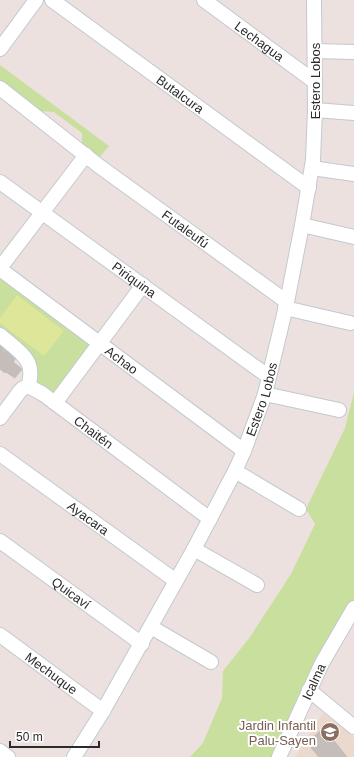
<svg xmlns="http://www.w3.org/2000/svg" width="354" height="757" font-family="Helvetica,sans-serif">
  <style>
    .education { fill: #ecd9ce }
    .green { fill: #c9df9d }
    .pitch { fill: #dee69a }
    .building { fill: #c4bdb9; stroke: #c7bcb7 }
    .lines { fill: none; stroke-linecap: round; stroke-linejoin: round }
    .minor-casing { stroke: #c2c9d1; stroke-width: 16 }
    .minor { stroke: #fff; stroke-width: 14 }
    .labels { text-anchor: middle; stroke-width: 4; stroke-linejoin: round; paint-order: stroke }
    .street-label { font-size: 13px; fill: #2b2b2b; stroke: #fff }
    .education-label { font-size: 13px; fill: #785e54; stroke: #fff; text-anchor: end }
  </style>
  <rect width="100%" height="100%" fill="#ece1de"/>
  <path class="education" d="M323,713L354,737V757H295Z"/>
  <g class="green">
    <path d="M0,65L109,146L99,158L83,145L82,143V133L54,112L39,111L0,81Z"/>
    <path d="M0,278L88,343L89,347L54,394L35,384L0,330Z"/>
    <path d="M354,392V601L318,661L272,757H190L203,743L222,698L223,671L250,637L291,574L315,524L306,509L345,428Z"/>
  </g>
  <path class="pitch" d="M17,295L64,331L44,356L0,323V318Z"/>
  <g class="building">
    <path d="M0,344L5,348L0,356Z"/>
    <path d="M5,350L16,358L5,373L0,369V357Z"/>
    <path d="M13,362L22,369L15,378L6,372Z"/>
    <path d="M324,728L347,757H319L311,748L317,742L313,737Z"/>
  </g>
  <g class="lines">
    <g class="minor-casing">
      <g id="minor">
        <path id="s1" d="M52,0L309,188"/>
        <path id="s2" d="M204,0L315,82"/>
        <path d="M0,49L36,0"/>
        <path d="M315,51L354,52"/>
        <path id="s3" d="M0,88L99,166L287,302"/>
        <path d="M315,110L354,113"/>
        <path d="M312,168L354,174"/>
        <path id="s4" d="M0,182L269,377"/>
        <path d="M302,225L354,237"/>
        <path d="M0,268L86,155"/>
        <path id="s5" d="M0,269L244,451"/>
        <path d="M285,308L350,323"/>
        <path d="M0,335C19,352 37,359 28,387"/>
        <path id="s6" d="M28,387L32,388L43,394L210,519"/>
        <path d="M265,394L339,410"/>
        <path d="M55,403L143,285"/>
        <path d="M0,418L20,391L23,388L28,387"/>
        <path id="s7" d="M0,454L176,581"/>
        <path d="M235,471L299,509"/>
        <path id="s8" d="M0,541L142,644"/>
        <path d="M194,549L257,585"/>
        <path d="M151,627L211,662"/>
        <path id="s9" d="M0,635L103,711"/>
        <path d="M309,690L354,727"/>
        <path d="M0,751L8,757"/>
        <path id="s10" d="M74,757L103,711L194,549L235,471L244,451L265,394L287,302L302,225L313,160L315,110L314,0"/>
        <path id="s11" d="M279,757L322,663L354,608"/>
      </g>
    </g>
    <use href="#minor" class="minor"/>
  </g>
  <defs>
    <g id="school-disc" transform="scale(1)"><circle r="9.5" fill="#8d6e63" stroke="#fff"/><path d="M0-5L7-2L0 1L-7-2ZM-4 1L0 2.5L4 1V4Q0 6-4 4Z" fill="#fff"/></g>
  </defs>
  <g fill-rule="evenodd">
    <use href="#school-disc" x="330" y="732"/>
  </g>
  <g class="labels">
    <g class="street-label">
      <text dy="5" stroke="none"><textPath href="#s2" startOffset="69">Lechagua</textPath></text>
      <text transform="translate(315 81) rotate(-90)" y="5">Estero Lobos</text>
      <text dy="5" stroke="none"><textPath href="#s1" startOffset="159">Butalcura</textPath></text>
      <text dy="5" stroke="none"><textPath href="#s3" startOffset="233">Futaleufú</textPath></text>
      <text dy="5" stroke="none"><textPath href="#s4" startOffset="166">Piriquina</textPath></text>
      <text dy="5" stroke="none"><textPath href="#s5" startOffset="152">Achao</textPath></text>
      <text dy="5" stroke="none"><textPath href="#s10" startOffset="405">Estero Lobos</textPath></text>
      <text dy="5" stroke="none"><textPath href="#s6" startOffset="80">Chaitén</textPath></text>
      <text dy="5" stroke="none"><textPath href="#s7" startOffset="109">Ayacara</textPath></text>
      <text dy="5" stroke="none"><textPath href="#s8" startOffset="88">Quicaví</textPath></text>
      <text dy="5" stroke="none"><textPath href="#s9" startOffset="64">Mechuque</textPath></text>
      <text dy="5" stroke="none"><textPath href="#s11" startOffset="83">Icalma</textPath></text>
    </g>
    <g class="education-label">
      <text x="316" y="730">Jardin Infantil<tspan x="316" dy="15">Palu-Sayen</tspan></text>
    </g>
  </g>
  <path d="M10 741v6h89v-6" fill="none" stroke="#2b2b2b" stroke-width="2"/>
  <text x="16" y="741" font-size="12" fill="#2b2b2b" stroke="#ffffff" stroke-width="3" paint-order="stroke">50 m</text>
</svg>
